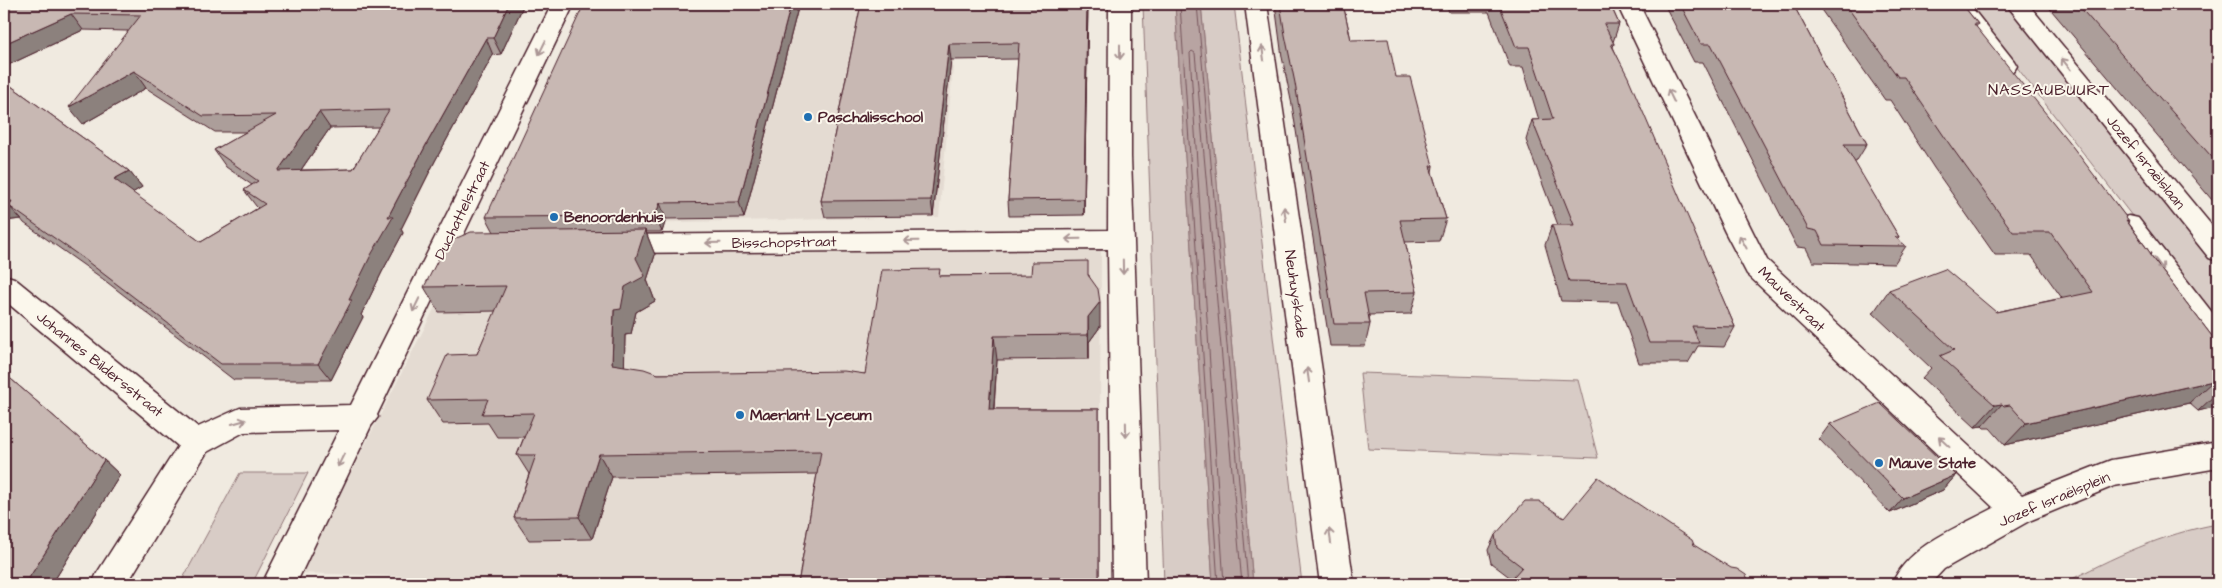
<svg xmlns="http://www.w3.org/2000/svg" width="2222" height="588" font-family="'Architects Daughter',sans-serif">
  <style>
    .built { fill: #e4dbd2 }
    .green { fill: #d8ccc6; stroke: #917678 }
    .water { fill: #b8a4a2; stroke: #8c6f72 }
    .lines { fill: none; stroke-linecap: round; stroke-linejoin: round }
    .shore { stroke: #76545b; stroke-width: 1 }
    .street-casing { stroke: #4a1f2b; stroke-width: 3 }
    .street { fill: #fbf7ec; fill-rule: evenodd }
    .wall { fill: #ac9e9a; stroke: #4a1f2b; fill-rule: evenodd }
    .shaded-wall { fill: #8c817d; stroke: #4a1f2b }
    .building { fill: #c8b8b3; stroke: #4a1f2b; fill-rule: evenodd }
    .oneway { stroke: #ab9695 }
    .poi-dot { fill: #1f6fb2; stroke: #fbf7ec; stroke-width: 2 }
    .labels { text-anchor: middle; stroke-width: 4; stroke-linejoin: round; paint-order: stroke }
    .poi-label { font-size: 15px; font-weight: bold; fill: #4a1f2b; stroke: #fbf7ec; text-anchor: start }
    .street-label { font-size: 15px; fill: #4a1f2b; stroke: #fbf7ec }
    .neighbourhood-label { font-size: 16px; letter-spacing: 1px; fill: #4a1f2b; stroke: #fbf7ec }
  </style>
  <rect width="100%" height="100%" fill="#f0eae0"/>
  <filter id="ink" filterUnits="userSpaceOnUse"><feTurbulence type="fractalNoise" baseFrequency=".02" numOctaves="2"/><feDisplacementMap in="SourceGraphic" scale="10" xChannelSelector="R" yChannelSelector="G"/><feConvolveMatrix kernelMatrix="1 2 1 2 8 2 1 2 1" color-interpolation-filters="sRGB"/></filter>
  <g filter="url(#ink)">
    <g class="built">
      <path d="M740,4H959L939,217L626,223Z"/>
      <path d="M1101,250L1099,584H484L486,579L300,573L461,256Z"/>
    </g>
    <g class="green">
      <path d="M1143,4H1175L1213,584H1164Z"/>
      <path d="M1201,4H1234L1302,584H1253Z"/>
      <path d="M1968,4H2008L2218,264V327Z"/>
      <path d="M1360,373L1578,380L1598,458L1368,449Z"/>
      <path d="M240,473H308L252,584H180Z"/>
      <path d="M2218,524V584H2063C2111,558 2164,533 2218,524Z"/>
    </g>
    <path class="water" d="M1175,4H1201L1253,584H1213Z"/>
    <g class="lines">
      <g class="shore">
        <path d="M1180,4L1218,584"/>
        <path d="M1197,4L1248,584"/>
        <path d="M1224,584L1190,53L1192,51L1195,53L1242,584"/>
      </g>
      <g class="street-casing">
        <g id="street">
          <path d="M552,4H574L377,415L378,417L371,426L296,584H262L339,430L244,432L207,452L127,584H92L97,573L178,446L4,300V275L14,278L198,427L240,408L351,405Z"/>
          <path d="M1109,4H1131V157L1146,584H1112L1108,249L614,253L605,251L601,244L605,237L614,235L1108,230Z"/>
          <path d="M1245,4H1267L1354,584H1320Z"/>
          <path d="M1617,4H1639L1767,260L2022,495L2111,460L2218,442V468L2114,486L2029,521L1944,569L1930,584H1892C1908,545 1959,527 1994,508L1747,274L1725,232Z"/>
          <path d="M1947,4H1969L2014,61L2017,66L2014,71L2006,73L1998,71Z"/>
          <path d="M2006,4H2028L2218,233V261L2209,258Z"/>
          <path d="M2129,216L2138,218L2218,320V351L2208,348L2120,232L2116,225L2120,218Z"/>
        </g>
      </g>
      <use href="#street" class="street"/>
    </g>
    <g class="wall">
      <path d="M4,4H524L501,54L493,55L435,161L401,229L403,233L382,272L361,315L363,317L331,380H234L99,276L24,223L21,219L4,221V81L129,171L142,187L132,193L201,242L258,208L256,206L244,190L252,185L226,167L214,150L246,132H215L146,88L83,124L128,31L83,30L4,67ZM379,127L353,169L301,170L330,128Z"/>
      <path d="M799,4L744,218L666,219L662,232H646L655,255L647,280L655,301L636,312L631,334L625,335L624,366L658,374H865L941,276L1089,275L1100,327L1089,342V359L997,360L994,409H1099V584H798L817,474L612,477L592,539L529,540L514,518L529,474L517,455L524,437H497L488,423L443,424L427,400L477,354L496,311L439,312L424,287L494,232L486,217Z"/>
      <path d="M861,4H1088L1084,215L1009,216L1008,200L1018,59L951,60L933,216L825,217L821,201Z"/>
      <path d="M1275,4H1343L1351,40L1396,77L1433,166L1432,172L1446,219L1439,241L1405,242L1417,292L1411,314L1369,315L1370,324L1365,346H1330L1292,105L1282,57Z"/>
      <path d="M1446,4H1610L1619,24L1613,42L1614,44L1613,47L1735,327L1724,347L1698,346L1688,363H1639L1618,302L1561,301L1545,245L1552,225H1558L1526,140L1532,120H1539L1523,67H1510L1489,12H1449Z"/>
      <path d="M1664,4H1793L1867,144L1856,162H1854L1899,237L1897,239L1906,246L1894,264L1813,262L1806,248L1797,247L1703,62H1694Z"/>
      <path d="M1817,4H1962L1978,24L1976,27L2129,221L2128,222L2151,254L2150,255L2218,344V406L2198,411L2189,403L2005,445L1990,428H1984L1982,426L1975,427L1922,378L1931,368L1873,313L1889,290L1996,312L2062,298L2031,255H1995L1934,168L1890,100H1885Z"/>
      <path d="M2046,4H2218V207Z"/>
      <path d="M4,373L104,460L120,475L52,584H4Z"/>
      <path d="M1830,424L1956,475L1943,490L1890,513L1819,439Z"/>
      <path d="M1564,518L1694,545L1512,579L1491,563L1488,550L1495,535Z"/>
    </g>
    <g class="shaded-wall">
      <path d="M509,4H524L501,54L493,38Z"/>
      <path d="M791,4H799L744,218L739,202Z"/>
      <path d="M1087,4H1088L1084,215V199Z"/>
      <path d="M71,14L83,30L4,67V44Z"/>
      <path d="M486,38L493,55L435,161L401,229L403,233L382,272L361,315L363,317L331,380L318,364L388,217L426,145Z"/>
      <path d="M949,44L951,60L933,216L931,200Z"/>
      <path d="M134,71L146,88L83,124L69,107Z"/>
      <path d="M319,112L330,128L289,187L278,171Z"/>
      <path d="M129,171L142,187L127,196L114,179Z"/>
      <path d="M12,201L9,206L21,219L4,221V202Z"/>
      <path d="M660,203L666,219L662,232L655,216Z"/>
      <path d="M645,230L655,255L647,280L655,301L636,312L631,334L625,335L624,388L612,364L614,310L625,287Z"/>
      <path d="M1100,302V327L1089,342V359L1088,317Z"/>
      <path d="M994,336L997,360L992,433L989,409Z"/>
      <path d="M2213,381L2189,403L2005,445L2026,423Z"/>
      <path d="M2218,392V406L2198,411Z"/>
      <path d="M2002,404L1982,426L1975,427L1995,405Z"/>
      <path d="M599,454L612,477L592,539L579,517Z"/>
      <path d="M104,460L120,475L52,584H38L29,578Z"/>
      <path d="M1956,475L1943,490L1890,513L1903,498Z"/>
    </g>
    <g class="building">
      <path d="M4,4H509L493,38H486L426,145L388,217H393L371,255L349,300H352L318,364H221L84,259L9,206L12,201L4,202V81L129,171L114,179L201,242L265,204L244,190L258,181L214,150L276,115L203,116L134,71L69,107L141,15L71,14L4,44ZM389,110L353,169L278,171L319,112Z"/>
      <path d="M584,4H791L739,202L660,203L655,216L486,217Z"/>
      <path d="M861,4H1087L1084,199L1008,200L1019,43L949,44L931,200L821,201Z"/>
      <path d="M1280,4H1343L1351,40L1388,39L1396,77H1410L1433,166H1430L1446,219L1400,220L1417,292L1364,293L1370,324H1334L1295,83L1285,35Z"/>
      <path d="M1499,4H1610L1619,24H1604L1614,44H1611L1628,77L1735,327L1692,326L1699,343H1649L1627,282L1569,281L1552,225H1574L1532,120L1553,119L1529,47H1516Z"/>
      <path d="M1680,4H1793L1867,144H1844L1899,237H1895L1906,246L1824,245L1817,231L1808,229L1711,44H1701Z"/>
      <path d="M1845,4H1962L1978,24H1974L2072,146L2129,221L2126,220L2151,254H2149L2218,344V385L2213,381L2026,423L2010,405L2004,406L2002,404L1995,405L1940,356L1954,350L1889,290L1945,269L1996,312L2093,292L2050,232H2013L1950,145L1904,77H1898Z"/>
      <path d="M2077,4H2218V164Z"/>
      <path d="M645,230L636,258L645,276L625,287L621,309L614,310L612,364L644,369L658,374L844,371L865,374L882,270L940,269L939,276L1031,275L1032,262L1088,261V275L1098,289L1100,302L1088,317V335L994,336L989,409H1099V578H1008V581L961,582V584H798L821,451L599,454L579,517L514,518L536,455H517L534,413L482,414L488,399L427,400L447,355L477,354L506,286L424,287L447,242L471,232Z"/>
      <path d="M4,373L104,460L29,578H4Z"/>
      <path d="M1880,403L1956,475L1903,498L1830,424Z"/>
      <path d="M1598,477L1692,540L1694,545L1731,568L1737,569L1746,575L1750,584H1507L1522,567L1497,548L1495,535L1525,501H1539L1564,518Z"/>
    </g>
    <defs><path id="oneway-shaft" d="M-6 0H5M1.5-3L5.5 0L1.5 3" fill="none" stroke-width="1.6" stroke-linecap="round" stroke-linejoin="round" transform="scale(1.25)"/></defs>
    <g class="oneway">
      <use href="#oneway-shaft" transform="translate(542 48) rotate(116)"/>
      <use href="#oneway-shaft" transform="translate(1120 52) rotate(90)"/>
      <use href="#oneway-shaft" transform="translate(1263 53) rotate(-98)"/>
      <use href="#oneway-shaft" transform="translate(2066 64) rotate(-129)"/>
      <use href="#oneway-shaft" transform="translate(1671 96) rotate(-116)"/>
      <use href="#oneway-shaft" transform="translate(1285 214) rotate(-98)"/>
      <use href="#oneway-shaft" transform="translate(1073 239) rotate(179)"/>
      <use href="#oneway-shaft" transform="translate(911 241) rotate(179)"/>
      <use href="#oneway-shaft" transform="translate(1743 242) rotate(-119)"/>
      <use href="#oneway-shaft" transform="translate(713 243) rotate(179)"/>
      <use href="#oneway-shaft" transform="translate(2159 264) rotate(52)"/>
      <use href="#oneway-shaft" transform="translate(1123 267) rotate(89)"/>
      <use href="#oneway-shaft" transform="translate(416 305) rotate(116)"/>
      <use href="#oneway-shaft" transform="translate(1308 375) rotate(-98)"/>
      <use href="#oneway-shaft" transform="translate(239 422) rotate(-16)"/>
      <use href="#oneway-shaft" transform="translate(1126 430) rotate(89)"/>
      <use href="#oneway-shaft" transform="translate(1944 442) rotate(-137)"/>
      <use href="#oneway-shaft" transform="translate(341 460) rotate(116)"/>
      <use href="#oneway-shaft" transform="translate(1330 536) rotate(-98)"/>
    </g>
  </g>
  <g class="poi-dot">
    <circle cx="808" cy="117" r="5"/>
    <circle cx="554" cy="217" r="5"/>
    <circle cx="740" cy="415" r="5"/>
    <circle cx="1879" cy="463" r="5"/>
  </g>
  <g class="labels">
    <g class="poi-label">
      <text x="818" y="122">Paschalisschool</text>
      <text x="564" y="222">Benoordenhuis</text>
      <text x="750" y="420">Maerlant Lyceum</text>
      <text x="1889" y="468">Mauve State</text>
    </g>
    <g class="street-label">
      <text transform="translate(2146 162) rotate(51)" y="5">Jozef Israëlslaan</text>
      <text transform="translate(462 210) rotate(-64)" y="5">Duchattelstraat</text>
      <text transform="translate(784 242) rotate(-1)" y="5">Bisschopstraat</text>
      <text transform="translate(1296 294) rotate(82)" y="5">Neuhuyskade</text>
      <text transform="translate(1792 299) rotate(44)" y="5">Mauvestraat</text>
      <text transform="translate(100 364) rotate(39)" y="5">Johannes Bildersstraat</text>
      <text transform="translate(2054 499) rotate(-23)" y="5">Jozef Israëlsplein</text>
    </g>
    <g class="neighbourhood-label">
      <text x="2049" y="95">NASSAUBUURT</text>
    </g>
  </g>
  <rect width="2222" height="588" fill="none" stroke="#fbf7ec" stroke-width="20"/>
  <rect x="10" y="10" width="2202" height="568" fill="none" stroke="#4a1f2b" stroke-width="2" filter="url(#ink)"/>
</svg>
